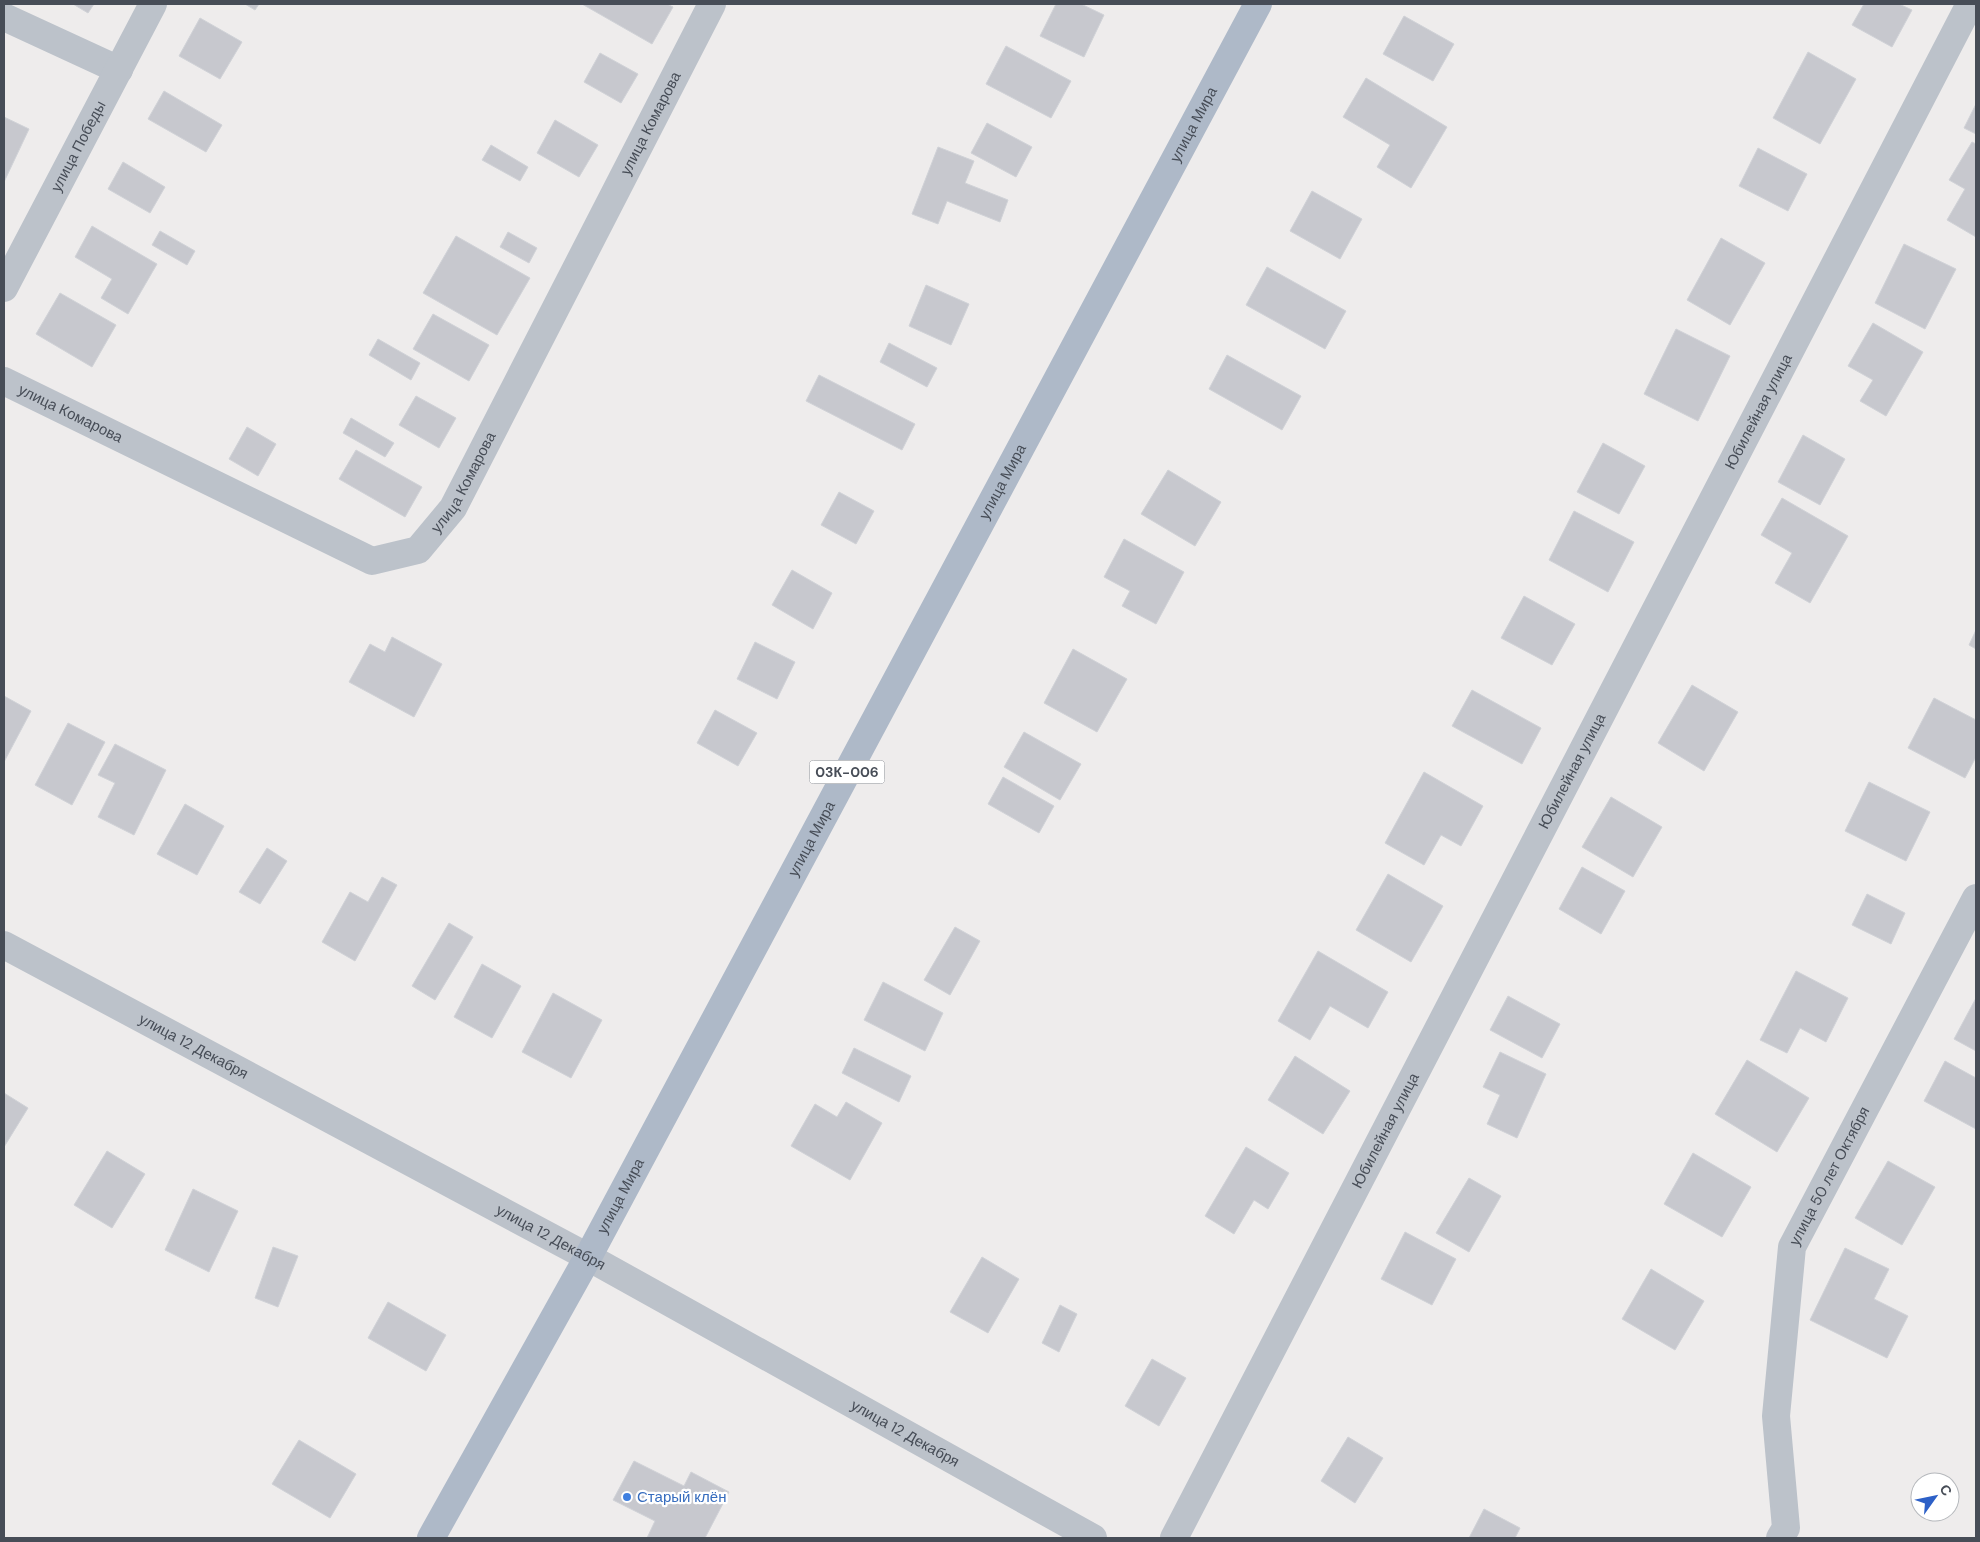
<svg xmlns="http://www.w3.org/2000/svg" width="1980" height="1542" font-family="'DM Sans',sans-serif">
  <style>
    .building { fill: #c7c8ce; stroke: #d0d2d7 }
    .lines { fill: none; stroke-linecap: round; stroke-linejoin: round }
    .minor { stroke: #bcc2ca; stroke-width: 28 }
    .major { stroke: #aeb9c8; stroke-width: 28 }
    .shop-dot { fill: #3f7fe0; stroke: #fff; stroke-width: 2 }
    .labels { text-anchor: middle; stroke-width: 4.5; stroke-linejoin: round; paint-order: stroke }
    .shield { fill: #fff; stroke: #7e8289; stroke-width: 1 }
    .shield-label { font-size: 14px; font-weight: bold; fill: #474d57 }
    .street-label { font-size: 15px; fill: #474d57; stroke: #fff }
    .shop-label { font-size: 15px; fill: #366cbe; stroke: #fff; text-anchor: start }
  </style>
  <rect width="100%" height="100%" fill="#eeecec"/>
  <g class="building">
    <path d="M73,4H94L88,13Z"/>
    <path d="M245,4H259L255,10Z"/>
    <path d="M582,4H667L673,7L652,44Z"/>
    <path d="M1056,4H1081L1104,15L1084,57L1040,36Z"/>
    <path d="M1864,4H1899L1912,10L1892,47L1852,25Z"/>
    <path d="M1404,16L1454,44L1433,81L1383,54Z"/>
    <path d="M200,18L242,42L220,79L179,56Z"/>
    <path d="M1006,46L1071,81L1051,118L986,84Z"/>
    <path d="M1808,52L1856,79L1820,144L1773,118Z"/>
    <path d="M600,53L638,74L621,103L584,82Z"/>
    <path d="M1366,78L1447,127L1411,188L1377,167L1390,145L1343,117Z"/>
    <path d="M164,91L222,125L206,152L148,119Z"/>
    <path d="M1976,104V134L1964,128Z"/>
    <path d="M4,117L29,129L4,182Z"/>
    <path d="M555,120L598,145L579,177L537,153Z"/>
    <path d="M987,123L1032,147L1016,177L971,153Z"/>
    <path d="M1972,142L1976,144V237L1947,220L1965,189L1949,180Z"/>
    <path d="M491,145L528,167L520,181L482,160Z"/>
    <path d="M938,147L974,161L965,183L1008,200L1000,222L947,201L938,224L912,214Z"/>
    <path d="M1758,148L1807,174L1788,211L1739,186Z"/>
    <path d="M123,162L165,187L150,213L108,189Z"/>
    <path d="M1312,191L1362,219L1340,259L1290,231Z"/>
    <path d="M92,226L157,264L128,314L101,298L112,279L75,257Z"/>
    <path d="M160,231L195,251L187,265L152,245Z"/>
    <path d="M508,232L537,248L529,263L500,247Z"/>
    <path d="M456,236L530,278L497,335L423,293Z"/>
    <path d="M1721,238L1765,263L1730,325L1687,300Z"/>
    <path d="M1904,244L1956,269L1925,329L1875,303Z"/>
    <path d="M1267,267L1346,311L1325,349L1246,305Z"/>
    <path d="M926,285L969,304L951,345L909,326Z"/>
    <path d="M60,293L116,325L92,367L36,334Z"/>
    <path d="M433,314L489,345L469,381L413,349Z"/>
    <path d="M1873,323L1923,352L1886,416L1860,401L1873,380L1848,366Z"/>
    <path d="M1676,329L1730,356L1698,421L1644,394Z"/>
    <path d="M378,339L420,363L411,380L369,355Z"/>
    <path d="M889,343L937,368L927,387L880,362Z"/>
    <path d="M1227,355L1301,396L1282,430L1209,389Z"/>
    <path d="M819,375L915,424L902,450L806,401Z"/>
    <path d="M416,396L456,418L439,448L399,425Z"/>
    <path d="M351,418L394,443L385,457L343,433Z"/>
    <path d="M247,427L276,444L258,476L229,459Z"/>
    <path d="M1803,435L1845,459L1820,505L1778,482Z"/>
    <path d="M1603,443L1645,466L1619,514L1577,492Z"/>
    <path d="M356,450L422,487L405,517L339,479Z"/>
    <path d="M1168,470L1221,502L1195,546L1141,514Z"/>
    <path d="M839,492L874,511L856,544L821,525Z"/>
    <path d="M1782,498L1848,536L1810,603L1775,583L1792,553L1761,535Z"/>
    <path d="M1574,511L1634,542L1608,592L1549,560Z"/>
    <path d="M1124,539L1184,572L1156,624L1122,606L1130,591L1104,577Z"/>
    <path d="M792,570L832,593L813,629L772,605Z"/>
    <path d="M1524,596L1575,624L1552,665L1501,638Z"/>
    <path d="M1976,630V649L1969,645Z"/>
    <path d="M392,637L442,664L414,717L349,682L370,644L385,652Z"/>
    <path d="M755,642L795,662L777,699L737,679Z"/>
    <path d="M1073,649L1127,679L1097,732L1044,703Z"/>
    <path d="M1692,685L1738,712L1704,771L1658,743Z"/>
    <path d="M1472,690L1541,728L1522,764L1452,726Z"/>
    <path d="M4,696L31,711L4,762Z"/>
    <path d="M1934,698L1976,720V757L1965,778L1908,748Z"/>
    <path d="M715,710L757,733L738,766L697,743Z"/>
    <path d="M68,723L105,742L72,805L35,785Z"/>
    <path d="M1024,732L1081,764L1060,800L1004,767Z"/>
    <path d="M115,744L166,770L134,835L98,817L115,783L98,775Z"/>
    <path d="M1424,772L1483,806L1461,846L1441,835L1424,865L1385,843Z"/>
    <path d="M1003,777L1054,806L1039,833L988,804Z"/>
    <path d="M1869,782L1930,812L1906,861L1845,831Z"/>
    <path d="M1611,797L1662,827L1633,877L1582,847Z"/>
    <path d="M185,804L224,826L197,875L157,854Z"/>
    <path d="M267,848L287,861L260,904L239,892Z"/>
    <path d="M1582,867L1625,891L1601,934L1559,909Z"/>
    <path d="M1388,874L1443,906L1411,962L1356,930Z"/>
    <path d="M382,877L397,885L355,961L322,942L350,892L368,902Z"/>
    <path d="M1867,894L1905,913L1891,944L1852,925Z"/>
    <path d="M449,923L473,937L435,1000L412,986Z"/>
    <path d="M955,927L980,941L950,995L924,980Z"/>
    <path d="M1318,951L1388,992L1368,1028L1330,1006L1310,1040L1278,1021Z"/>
    <path d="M482,964L521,986L492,1038L454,1017Z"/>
    <path d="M1796,971L1848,998L1826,1042L1800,1028L1787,1053L1760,1040Z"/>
    <path d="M883,982L943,1013L925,1051L864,1020Z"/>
    <path d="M553,993L602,1020L571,1078L522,1052Z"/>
    <path d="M1508,996L1560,1024L1542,1058L1490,1030Z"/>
    <path d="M1976,998V1051L1954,1039Z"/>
    <path d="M854,1048L911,1076L899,1102L842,1073Z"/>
    <path d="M1500,1052L1546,1074L1517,1138L1487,1124L1500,1095L1483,1087Z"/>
    <path d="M1295,1056L1350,1091L1323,1134L1268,1100Z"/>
    <path d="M1747,1060L1809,1098L1777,1152L1715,1114Z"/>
    <path d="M1945,1061L1976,1078V1129L1924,1101Z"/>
    <path d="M4,1093L28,1108L4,1147Z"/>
    <path d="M846,1102L882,1123L850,1180L791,1146L815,1104L837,1117Z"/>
    <path d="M1246,1147L1289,1173L1268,1209L1254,1200L1234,1234L1205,1216Z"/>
    <path d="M107,1151L145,1174L112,1228L74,1205Z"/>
    <path d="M1693,1153L1751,1187L1722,1237L1664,1204Z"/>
    <path d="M1888,1161L1935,1187L1902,1245L1855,1218Z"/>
    <path d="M1469,1178L1501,1196L1469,1252L1436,1233Z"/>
    <path d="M193,1189L238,1211L209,1272L165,1250Z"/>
    <path d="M1405,1232L1456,1259L1432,1305L1381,1279Z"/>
    <path d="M273,1247L298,1256L278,1307L255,1298Z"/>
    <path d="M1845,1248L1889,1269L1874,1299L1908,1316L1887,1358L1810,1320Z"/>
    <path d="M982,1257L1019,1279L988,1333L950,1312Z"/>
    <path d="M1651,1269L1704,1301L1675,1350L1622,1319Z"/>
    <path d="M388,1302L446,1335L426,1371L368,1338Z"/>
    <path d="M1060,1305L1077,1314L1059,1352L1042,1343Z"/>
    <path d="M1152,1359L1186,1378L1159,1426L1125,1406Z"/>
    <path d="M1348,1437L1383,1458L1355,1503L1321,1481Z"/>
    <path d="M299,1440L356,1474L330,1518L272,1484Z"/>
    <path d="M634,1461L684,1486L691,1472L729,1492L705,1538H647L655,1521L613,1500Z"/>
    <path d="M1484,1509L1520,1528L1515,1538H1469Z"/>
  </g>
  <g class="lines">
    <g class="minor">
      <path d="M4,17L119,70"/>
      <path id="s1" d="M4,288L153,4"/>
      <path id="s2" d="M4,381L372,561L418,550L453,508L712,4"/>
      <path id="s3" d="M4,945L588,1257L1093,1538"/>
      <path id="s4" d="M1174,1538L1970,4"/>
      <path id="s5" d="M1780,1538L1786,1528L1776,1416L1792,1247L1976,898"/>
    </g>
    <path class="major" id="s6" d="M431,1538L588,1257L1258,4"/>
  </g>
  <circle class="shop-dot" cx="627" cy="1497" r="5"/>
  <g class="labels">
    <rect class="shield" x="809.5" y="760.5" width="75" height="23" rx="4"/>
    <g class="shield-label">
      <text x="847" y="777">03К-006</text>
    </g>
    <g class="street-label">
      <text dy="5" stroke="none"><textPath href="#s2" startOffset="944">улица Комарова</textPath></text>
      <text dy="5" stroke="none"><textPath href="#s6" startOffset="1606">улица Мира</textPath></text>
      <text dy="5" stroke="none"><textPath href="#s1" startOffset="160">улица Победы</textPath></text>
      <text dy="5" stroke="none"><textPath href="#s4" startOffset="1269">Юбилейная улица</textPath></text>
      <text dy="5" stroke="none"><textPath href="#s2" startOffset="74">улица Комарова</textPath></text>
      <text dy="5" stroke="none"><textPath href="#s2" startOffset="539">улица Комарова</textPath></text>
      <text dy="5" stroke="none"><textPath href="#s6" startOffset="1201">улица Мира</textPath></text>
      <text dy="5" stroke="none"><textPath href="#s4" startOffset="864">Юбилейная улица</textPath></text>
      <text dy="5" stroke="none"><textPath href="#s6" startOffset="796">улица Мира</textPath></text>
      <text dy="5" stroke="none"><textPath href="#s3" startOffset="215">улица 12 Декабря</textPath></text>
      <text dy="5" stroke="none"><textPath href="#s4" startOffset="459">Юбилейная улица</textPath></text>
      <text dy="5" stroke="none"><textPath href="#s5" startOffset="374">улица 50 лет Октября</textPath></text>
      <text dy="5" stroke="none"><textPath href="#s6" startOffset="391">улица Мира</textPath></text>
      <text dy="5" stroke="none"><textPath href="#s3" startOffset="620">улица 12 Декабря</textPath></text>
      <text dy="5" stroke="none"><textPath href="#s3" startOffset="1025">улица 12 Декабря</textPath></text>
    </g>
    <g class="shop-label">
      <text x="637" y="1502">Старый клён</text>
    </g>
  </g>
  <rect width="1980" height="1542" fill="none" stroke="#474d57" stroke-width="10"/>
  <g transform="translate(1935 1497) rotate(57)"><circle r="24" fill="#ffffff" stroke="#b5b8bc"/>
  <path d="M0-4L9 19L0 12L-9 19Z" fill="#2d60c7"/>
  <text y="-8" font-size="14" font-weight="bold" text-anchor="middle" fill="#474d57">С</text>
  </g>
</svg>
